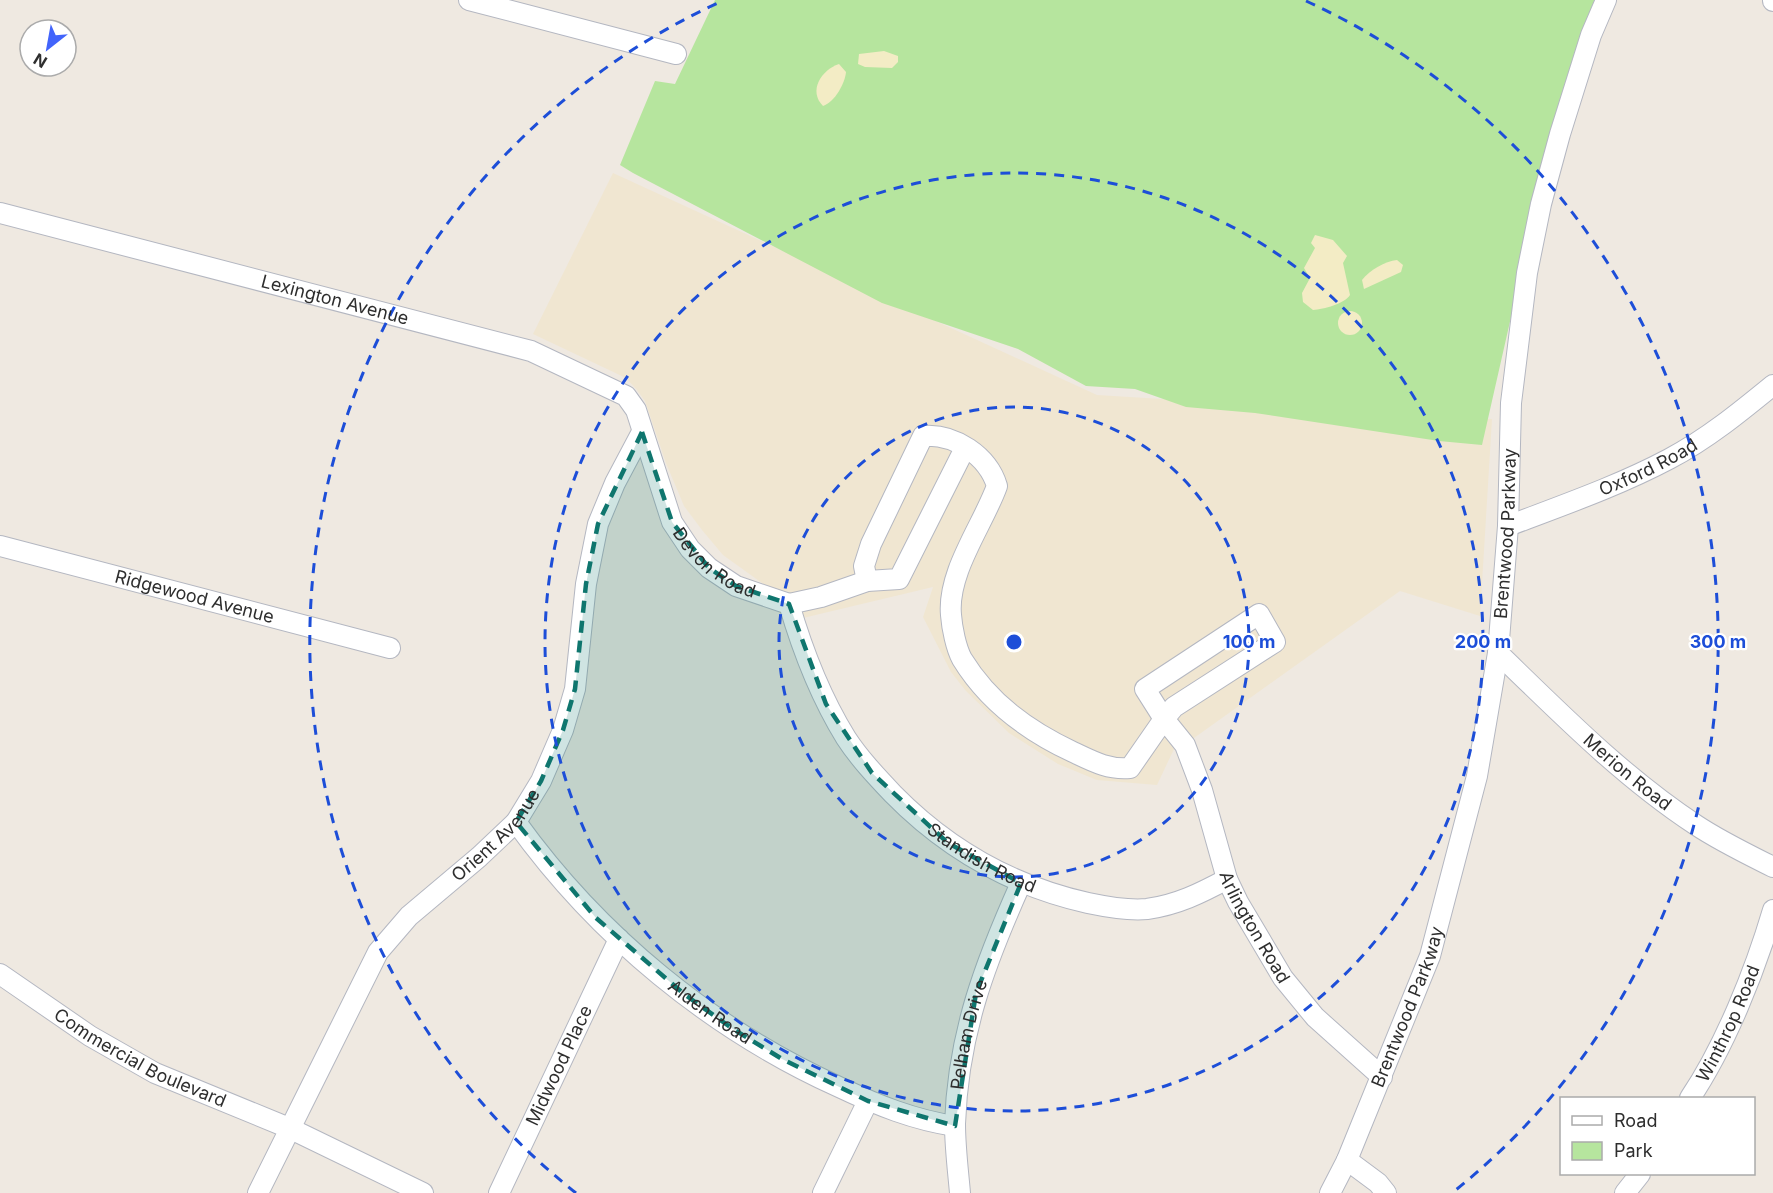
<svg xmlns="http://www.w3.org/2000/svg" width="1773" height="1193" font-family="Inter,sans-serif">
  <style>
    .education { fill: #f0e6d1 }
    .green { fill: #b6e59e }
    .sand { fill: #f3ecc5 }
    .lines { fill: none; stroke-linecap: round; stroke-linejoin: round }
    .minor-casing { stroke: #b4b7c1; stroke-width: 22 }
    .minor { stroke: #fff; stroke-width: 20 }
    .marked { fill: #0f766e; fill-opacity: 0.2; stroke: #0f766e; stroke-width: 4.5; stroke-dasharray: 12 8; stroke-linejoin: round }
    .ring { fill: none; stroke: #1d4ed8; stroke-width: 3; stroke-dasharray: 10 8 }
    .labels { text-anchor: middle; stroke-width: 4.5; stroke-linejoin: round; paint-order: stroke }
    .street-label { font-size: 18px; fill: #2e2e2e; stroke: #fff }
    .centre { fill: #1d4ed8; stroke: #fff; stroke-width: 3 }
    .ring-label { font-size: 18px; text-anchor: middle; font-weight: bold; fill: #1d4ed8; stroke: #fff; stroke-width: 4.5; stroke-linejoin: round; paint-order: stroke }
  </style>
  <rect width="100%" height="100%" fill="#efe9e1"/>
  <path class="education" d="M613,173L1097,395L1492,419L1480,616L1400,591L1194,738L1174,749L1157,785L1097,780L1058,764L1009,733L966,691L951,672L923,617L933,587L803,618L787,591L776,593L723,555L702,530L684,506L666,463L645,401L637,390L626,378L533,334Z"/>
  <path class="green" d="M715,0H1596L1553,132L1482,445L1439,441L1255,413L1186,407L1135,389L1086,386L1018,349L882,303L633,173L620,165L655,81L675,84Z"/>
  <g class="sand">
    <path d="M884,51L898,56V62L892,68L865,67L858,64L859,54Z"/>
    <path d="M839,64L846,72C845,83 835,102 823,106C808,91 821,70 839,64Z"/>
    <path d="M1315,235L1333,240L1347,256L1343,263L1350,295C1344,304 1324,309 1313,310L1303,302L1302,293L1310,278L1304,268L1315,248L1311,243Z"/>
    <path d="M1397,260L1403,265L1401,272L1364,289L1362,280C1370,270 1385,261 1397,260Z"/>
    <circle cx="1350" cy="323" r="12"/>
  </g>
  <g class="lines">
    <g class="minor-casing">
      <g id="minor">
        <path d="M469,0L676,54"/>
        <path d="M1773,0V1"/>
        <path id="s1" d="M0,213L531,351L626,396L636,410L672,522L690,549L709,568L736,586L789,604C803,652 820,696 846,738C859,758 876,776 893,794C947,849 1012,886 1088,903C1107,907 1128,911 1147,909C1177,905 1201,893 1227,879"/>
        <path id="s2" d="M1508,526C1563,505 1618,486 1669,459C1707,439 1740,412 1773,385"/>
        <path id="s3" d="M0,546L390,648"/>
        <path id="s4" d="M867,581L864,566L871,544L923,436C954,433 988,456 997,486C983,525 947,572 951,615C952,628 956,648 962,659C989,703 1028,731 1073,752C1092,761 1108,770 1130,768L1164,719L1185,745L1202,790L1227,879L1238,902L1283,978L1315,1017L1382,1077"/>
        <path d="M789,604L821,597L867,581L899,579L965,448"/>
        <path d="M1259,614L1275,642L1174,707L1164,719L1145,689Z"/>
        <path id="s5" d="M1498,653C1561,714 1623,777 1696,825C1720,841 1747,854 1773,867"/>
        <path id="s6" d="M516,822C598,936 711,1029 839,1087C877,1105 914,1120 955,1126"/>
        <path id="s7" d="M0,974L90,1036L155,1073L289,1128L423,1193"/>
        <path id="s8" d="M1690,1098C1725,1046 1755,971 1773,910"/>
        <path d="M1347,1160L1378,1183L1386,1193"/>
        <path id="s9" d="M258,1193L378,952L409,916L479,857L516,822L541,781L563,730L575,689L586,584L598,524L615,483L642,432"/>
        <path id="s10" d="M499,1193L619,939"/>
        <path d="M823,1193L868,1101"/>
        <path id="s11" d="M960,1193C958,1170 955,1147 955,1124C958,1034 985,963 1021,883"/>
        <path id="s12" d="M1330,1193L1347,1160L1430,956L1477,776L1498,653L1508,526L1511,403L1527,273L1541,204L1560,134L1591,35L1606,0"/>
        <path d="M1625,1193L1640,1174"/>
      </g>
    </g>
    <use href="#minor" class="minor"/>
  </g>
  <path class="marked" d="M642,432L672,522L709,568L736,586L789,604L826,704L872,773L948,843L1021,883L976,993L955,1126L868,1101L782,1059L733,1029L684,994L596,918L516,822L541,781L563,730L575,689L586,584L598,524Z"/>
  <g class="ring">
    <circle cx="1014" cy="642" r="235"/>
    <circle cx="1014" cy="642" r="469"/>
    <path d="M576 1193A704 704 0 0 1 722 1M1306 1A704 704 0 0 1 1452 1193"/>
  </g>
  <g class="labels">
    <g class="street-label">
      <text dy="6" stroke="none"><textPath href="#s1" startOffset="346">Lexington Avenue</textPath></text>
      <text dy="6" stroke="none"><textPath href="#s2" startOffset="152">Oxford Road</textPath></text>
      <text dy="6" stroke="none"><textPath href="#s12" startOffset="688">Brentwood Parkway</textPath></text>
      <text dy="6" stroke="none"><textPath href="#s1" startOffset="849">Devon Road</textPath></text>
      <text dy="6" stroke="none"><textPath href="#s3" startOffset="201">Ridgewood Avenue</textPath></text>
      <text dy="6" stroke="none"><textPath href="#s5" startOffset="176">Merion Road</textPath></text>
      <text dy="6" stroke="none"><textPath href="#s9" startOffset="436">Orient Avenue</textPath></text>
      <text dy="6" stroke="none"><textPath href="#s1" startOffset="1266">Standish Road</textPath></text>
      <text dy="6" stroke="none"><textPath href="#s4" startOffset="934">Arlington Road</textPath></text>
      <text dy="6" stroke="none"><textPath href="#s12" startOffset="202">Brentwood Parkway</textPath></text>
      <text dy="6" stroke="none"><textPath href="#s6" startOffset="273">Alden Road</textPath></text>
      <text dy="6" stroke="none"><textPath href="#s8" startOffset="84">Winthrop Road</textPath></text>
      <text dy="6" stroke="none"><textPath href="#s11" startOffset="160">Pelham Drive</textPath></text>
      <text dy="6" stroke="none"><textPath href="#s7" startOffset="164">Commercial Boulevard</textPath></text>
      <text dy="6" stroke="none"><textPath href="#s10" startOffset="141">Midwood Place</textPath></text>
    </g>
  </g>
  <circle cx="1014" cy="642" r="9" class="centre"/>
  <g class="ring-label">
    <text x="1249" y="648">100 m</text>
    <text x="1483" y="648">200 m</text>
    <text x="1718" y="648">300 m</text>
  </g>
  <rect x="1560" y="1097" width="195" height="78" fill="#ffffff" stroke="#ababab" stroke-width="1.5"/>
  <rect x="1572" y="1116" width="30" height="9" fill="#ffffff" stroke="#ababab" stroke-width="1.5"/>
  <text x="1614" y="1127" font-size="18" fill="#2e2e2e">Road</text>
  <rect x="1572" y="1142" width="30" height="18" fill="#b6e59e" stroke="#ababab" stroke-width="1.5"/>
  <text x="1614" y="1157" font-size="18" fill="#2e2e2e">Park</text>
  <g transform="translate(48 48) rotate(211)"><circle r="28" fill="#ffffff" stroke="#ababab" stroke-width="1.5"/>
  <path d="M0-4.5L10 22L0 15L-10 22Z" fill="#4264fb"/>
  <text y="-9" font-size="16" font-weight="bold" text-anchor="middle" fill="#2e2e2e">N</text>
  </g>
</svg>
